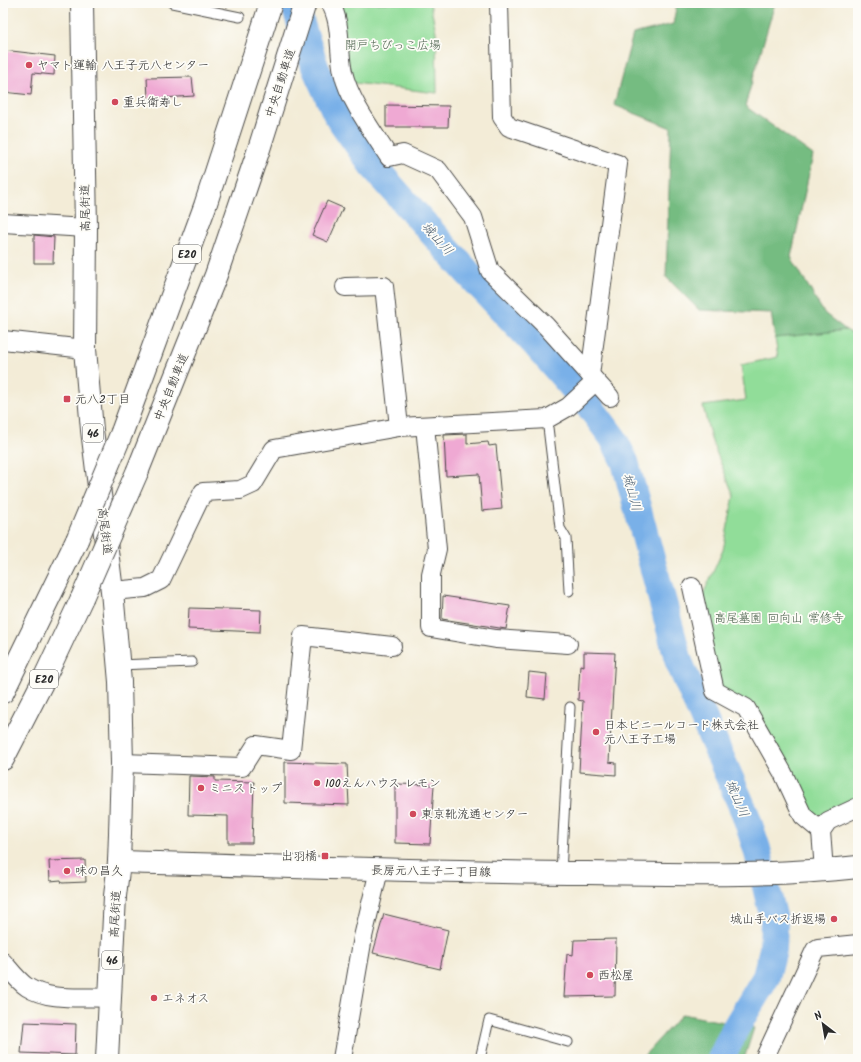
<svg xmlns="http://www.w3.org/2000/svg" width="861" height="1062" font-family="Kalam,'Klee One',sans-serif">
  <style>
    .green { fill: #91dd99; stroke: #5e8462 }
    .forest { fill: #74bc81; stroke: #507456 }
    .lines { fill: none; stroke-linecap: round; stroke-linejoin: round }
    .river { stroke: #79b0e8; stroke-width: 28 }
    .building { fill: #efa9d3 }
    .service-casing { stroke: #494845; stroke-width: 11 }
    .minor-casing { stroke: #494845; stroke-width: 20 }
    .tertiary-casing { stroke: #494845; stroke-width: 24 }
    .primary-casing { stroke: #494845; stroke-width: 24 }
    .motorway-casing { stroke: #494845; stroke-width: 24 }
    .service { stroke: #fff; stroke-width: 9 }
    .minor { stroke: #fff; stroke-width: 18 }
    .tertiary { stroke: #fff; stroke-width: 22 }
    .primary { stroke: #fff; stroke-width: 22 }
    .motorway { stroke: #fff; stroke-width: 22 }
    .motorway-bridge-casing { stroke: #494845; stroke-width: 24; stroke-linecap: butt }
    .motorway-bridge { stroke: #fff; stroke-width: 22 }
    .poi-dot { fill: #d1495b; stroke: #fdfcf7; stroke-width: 1.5 }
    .labels { text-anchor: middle; stroke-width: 3.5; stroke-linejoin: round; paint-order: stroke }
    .shield { fill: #fdfcf7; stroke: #6a6a68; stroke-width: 1 }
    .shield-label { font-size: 11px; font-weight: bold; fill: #2b2b2b }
    .park-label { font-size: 12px; fill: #4a604c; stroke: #fdfcf7 }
    .poi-label { font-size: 12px; fill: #2b2b2b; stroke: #fdfcf7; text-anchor: start }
    .street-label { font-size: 12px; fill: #2b2b2b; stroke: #fdfcf7 }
    .water-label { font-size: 13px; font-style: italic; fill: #465a6d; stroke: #fdfcf7 }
  </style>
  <rect width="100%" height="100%" fill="#fdfcf7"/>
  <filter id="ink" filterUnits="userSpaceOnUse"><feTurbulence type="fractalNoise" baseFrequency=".025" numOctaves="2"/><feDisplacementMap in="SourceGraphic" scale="8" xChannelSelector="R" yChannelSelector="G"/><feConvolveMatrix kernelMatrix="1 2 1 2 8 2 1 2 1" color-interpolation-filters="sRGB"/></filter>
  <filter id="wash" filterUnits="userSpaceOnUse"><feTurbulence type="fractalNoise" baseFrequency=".012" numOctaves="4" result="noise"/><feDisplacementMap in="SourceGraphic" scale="16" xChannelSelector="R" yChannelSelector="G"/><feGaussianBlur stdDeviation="0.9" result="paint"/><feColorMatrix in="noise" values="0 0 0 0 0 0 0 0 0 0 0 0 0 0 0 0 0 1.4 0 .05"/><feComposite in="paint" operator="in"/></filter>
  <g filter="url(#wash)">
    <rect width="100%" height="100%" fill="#f3ecd7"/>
    <g class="green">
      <path d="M333,3H430L436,32L437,93L346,82Z"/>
      <path d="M846,330L858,337V807L813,824L784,763L718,686L695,612L723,550L734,496L711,439L703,406L746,400L741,365L778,357L775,338Z"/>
    </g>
    <g class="forest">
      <path d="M677,3H775L745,106L813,155L791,257L824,313L846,330L775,338L771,313L699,310L666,277L671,128L614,105L633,34L673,24Z"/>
      <path d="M682,1014L754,1028L744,1059H641Z"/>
    </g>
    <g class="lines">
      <path class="river" d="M295,3L296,9L315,67L337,115L372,165L468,273L537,346L590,407L613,438L625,462L679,662L745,813L757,849L774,920L773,949L766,977L735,1029L721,1059"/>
    </g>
    <g id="blocks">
      <g class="building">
        <path d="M3,50L55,56L54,75L33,73L31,95L3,92Z"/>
        <path d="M192,77L194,96L148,99L147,78Z"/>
        <path d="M386,105L449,106L448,127H386Z"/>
        <path d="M327,201L343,208L328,242L312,235Z"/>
        <path d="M34,235L54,237L53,263H34Z"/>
        <path d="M467,434V444L488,442L489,446L496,445L502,509L482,511L479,474L446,476L444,435Z"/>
        <path d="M443,596L510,606L506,629L442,619Z"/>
        <path d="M189,608L261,610L260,632L188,629Z"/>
        <path d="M584,652L615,653L609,762L616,763V775L579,772L583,701L578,700L580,665L584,666Z"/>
        <path d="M529,672L547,674L545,699L527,697Z"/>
        <path d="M285,762L347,764L349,805L285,803Z"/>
        <path d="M189,776L215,777V781L254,782L252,843H228V816L188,815Z"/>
        <path d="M395,784L434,785L430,844L395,843Z"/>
        <path d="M85,860L86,882L62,883L61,880L50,881L49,861Z"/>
        <path d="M384,914L448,930L440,969L373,953Z"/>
        <path d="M616,939L615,996L564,997L567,954L573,955L574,940Z"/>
        <path d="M24,1022L76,1024L75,1055L21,1053Z"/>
      </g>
    </g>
  </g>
  <g filter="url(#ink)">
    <use href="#blocks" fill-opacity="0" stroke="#494845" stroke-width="1"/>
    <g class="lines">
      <g class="service-casing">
        <g id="service">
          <path d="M172,3L240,17"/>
          <path d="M547,419L560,528L566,538L569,591"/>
          <path d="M119,665L192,662"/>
          <path d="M561,873L570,707"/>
          <path d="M480,1059L489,1020L568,1042"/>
        </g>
      </g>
      <g class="minor-casing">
        <g id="minor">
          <path d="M330,3C342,22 338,50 343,72C349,100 373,132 389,157L403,154L438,170L473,217L490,271L546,326L610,397"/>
          <path d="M499,3L502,117L509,127L618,164L590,375"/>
          <path d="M3,223L86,228"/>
          <path d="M345,287L384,286L399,427"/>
          <path d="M3,340L85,349"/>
          <path d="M425,426L437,549L431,574V628L496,639L568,644"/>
          <path d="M692,587L715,691L746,708L783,773L803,816L821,831"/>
          <path d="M112,591L145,588L161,580L203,492L240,490L253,484L274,449L399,427L547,419L568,407L595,382"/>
          <path d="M122,763L242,767L256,745L291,750L303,636L392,646"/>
          <path d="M824,871L821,831L828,821L858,807"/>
          <path d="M3,962C10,970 18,981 27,987C51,1002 83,996 110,998"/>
          <path d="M342,1059L363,937L379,870"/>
          <path d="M764,1059L815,950L818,948L858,944"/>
        </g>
      </g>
      <g class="tertiary-casing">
        <path id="tertiary" d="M119,862C275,866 431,872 587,873C678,874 768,877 858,867"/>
      </g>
      <g class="primary-casing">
        <path id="primary" d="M82,3L86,228L85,349L92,430L112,591L120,682L122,763L120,833L119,862L115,896L107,1059"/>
      </g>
      <g class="motorway-casing">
        <g id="motorway">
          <path d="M122,432L205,206L271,3"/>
          <path d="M138,470L216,275L259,149L305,3"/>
          <path d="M3,692L77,540"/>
          <path d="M3,759L42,683L82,598"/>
        </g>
      </g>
      <use href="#service" class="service"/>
      <use href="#minor" class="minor"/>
      <use href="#tertiary" class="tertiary"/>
      <use href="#primary" class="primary"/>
      <use href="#motorway" class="motorway"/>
      <g class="motorway-bridge-casing">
        <g id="motorway-bridge">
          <path d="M77,540L122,432"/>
          <path d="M82,598L138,470"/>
        </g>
      </g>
      <use href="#motorway-bridge" class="motorway-bridge"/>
    </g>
  </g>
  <g class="poi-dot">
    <circle cx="29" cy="65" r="4"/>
    <circle cx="115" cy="102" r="4"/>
    <rect x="63" y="395" width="8" height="8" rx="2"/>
    <circle cx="596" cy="732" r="4"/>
    <circle cx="317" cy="783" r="4"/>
    <circle cx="201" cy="788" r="4"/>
    <circle cx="413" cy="814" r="4"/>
    <rect x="321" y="852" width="8" height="8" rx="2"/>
    <circle cx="67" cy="871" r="4"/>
    <circle cx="834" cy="919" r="4"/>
    <circle cx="590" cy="975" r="4"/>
    <circle cx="154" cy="998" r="4"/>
  </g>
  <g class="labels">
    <g class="shield">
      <rect x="173" y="245" width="28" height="18" rx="3"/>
      <rect x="83" y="424" width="20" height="18" rx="3"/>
      <rect x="30" y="670" width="28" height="18" rx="3"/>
      <rect x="102" y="951" width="20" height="18" rx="3"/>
    </g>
    <g class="shield-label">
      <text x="187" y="258">E20</text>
      <text x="93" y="437">46</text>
      <text x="44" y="683">E20</text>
      <text x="112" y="964">46</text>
    </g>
    <g class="park-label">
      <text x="393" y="49">開戸ちびっこ広場</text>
      <text x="779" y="622">高尾墓園 回向山 常修寺</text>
    </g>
    <g class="poi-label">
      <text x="37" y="69">ヤマト運輸 八王子元八センター</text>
      <text x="123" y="106">重兵衛寿し</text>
      <text x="75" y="403">元八2丁目</text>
      <text x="604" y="729">日本ビニールコード株式会社<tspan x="604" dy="14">元八王子工場</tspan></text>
      <text x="325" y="787">100えんハウス レモン</text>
      <text x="209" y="792">ミニストップ</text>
      <text x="421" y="818">東京靴流通センター</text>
      <text x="317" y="860" text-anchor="end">出羽橋</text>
      <text x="75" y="875">味の昌久</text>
      <text x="826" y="923" text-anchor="end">城山手バス折返場</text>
      <text x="598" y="979">西松屋</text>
      <text x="162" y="1002">エネオス</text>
    </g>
    <g class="street-label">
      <text transform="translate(280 83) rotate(-72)" y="4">中央自動車道</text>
      <text transform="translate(85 208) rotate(-91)" y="4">高尾街道</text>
      <text transform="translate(171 387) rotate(-68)" y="4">中央自動車道</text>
      <text transform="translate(105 531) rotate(83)" y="4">高尾街道</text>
      <text transform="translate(431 871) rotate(1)" y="4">長房元八王子二丁目線</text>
      <text transform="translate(115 914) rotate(-87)" y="4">高尾街道</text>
    </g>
    <g class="water-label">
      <text transform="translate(438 238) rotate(48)" y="5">城山川</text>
      <text transform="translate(633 492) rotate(75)" y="5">城山川</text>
      <text transform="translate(738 798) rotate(67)" y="5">城山川</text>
    </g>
  </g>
  <rect width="861" height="1062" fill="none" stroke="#fdfcf7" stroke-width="16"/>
  <g transform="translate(823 1024) rotate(329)" stroke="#fdfcf7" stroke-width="3" paint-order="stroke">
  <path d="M0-3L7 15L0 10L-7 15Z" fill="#2b2b2b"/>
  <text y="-6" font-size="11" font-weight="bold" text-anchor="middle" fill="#2b2b2b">N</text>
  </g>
</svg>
